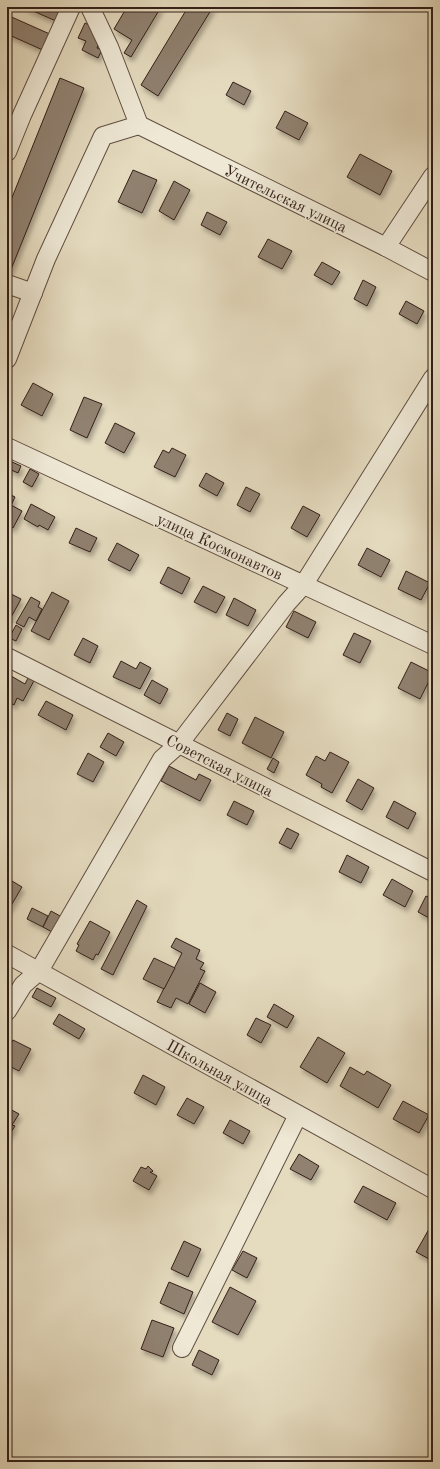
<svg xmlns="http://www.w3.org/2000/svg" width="440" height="1469" font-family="'Old Standard TT',serif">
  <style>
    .building { fill: #90816f; stroke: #331f18; filter: url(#shadow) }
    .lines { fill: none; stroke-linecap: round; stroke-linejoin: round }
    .minor-casing { stroke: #604e42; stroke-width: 20 }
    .minor { stroke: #eee8d5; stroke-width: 18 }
    .labels { text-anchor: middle; stroke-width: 3; stroke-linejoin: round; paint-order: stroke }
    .street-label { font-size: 16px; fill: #331f18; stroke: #eee8d5 }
  </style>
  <defs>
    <filter id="shadow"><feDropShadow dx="2.5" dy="4.5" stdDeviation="2" flood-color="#0004"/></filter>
  </defs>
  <rect width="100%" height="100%" fill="#e5dbbf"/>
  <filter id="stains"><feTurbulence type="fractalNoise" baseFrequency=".005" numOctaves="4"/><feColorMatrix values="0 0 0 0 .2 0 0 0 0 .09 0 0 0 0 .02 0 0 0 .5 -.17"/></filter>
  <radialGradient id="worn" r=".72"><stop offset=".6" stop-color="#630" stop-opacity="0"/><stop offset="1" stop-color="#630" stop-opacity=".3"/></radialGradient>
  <g class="building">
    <path d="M24,7H62L56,21Z"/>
    <path d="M127,7H161L131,57L124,53L132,40L114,29Z"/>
    <path d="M188,7H213L158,96L141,85Z"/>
    <path d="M7,15L52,35L45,51L7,34Z"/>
    <path d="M85,23L91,26L101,38L97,48L102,50L98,58L82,50L86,41L78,38Z"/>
    <path d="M60,78L84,88L10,272L7,271V210Z"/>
    <path d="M233,82L251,91L244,105L226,95Z"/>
    <path d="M285,111L308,123L299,140L276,128Z"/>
    <path d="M360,154L392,171L380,195L347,177Z"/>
    <path d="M133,170L157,180L142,213L118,202Z"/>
    <path d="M174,181L190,190L174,220L159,211Z"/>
    <path d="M207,212L227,222L220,235L201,225Z"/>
    <path d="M268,239L292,251L282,269L258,257Z"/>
    <path d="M322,262L340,272L332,285L314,275Z"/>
    <path d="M363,280L376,287L367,306L354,299Z"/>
    <path d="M406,301L424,311L417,324L399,314Z"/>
    <path d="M33,383L53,394L42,416L21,405Z"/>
    <path d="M84,397L102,404L87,438L70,430Z"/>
    <path d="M115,423L135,433L124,453L105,443Z"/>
    <path d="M172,448L186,455L175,477L154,467L163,450L169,453Z"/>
    <path d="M10,461L21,466L18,473L7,468Z"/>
    <path d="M30,469L39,474L32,487L23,482Z"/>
    <path d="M206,473L224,483L217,496L199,486Z"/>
    <path d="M246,487L260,494L250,512L237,505Z"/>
    <path d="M7,493L15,497L8,512L7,511Z"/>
    <path d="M31,504L55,517L48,530L39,525L38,527L24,519Z"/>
    <path d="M11,505L22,511L13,528L7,525V514Z"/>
    <path d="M303,506L320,515L307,537L291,528Z"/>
    <path d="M76,528L97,538L90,552L69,543Z"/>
    <path d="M117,543L139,555L130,571L108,560Z"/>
    <path d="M367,548L390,560L381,577L358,565Z"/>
    <path d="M168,567L190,578L182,594L160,583Z"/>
    <path d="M406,571L430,583L421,600L398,589Z"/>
    <path d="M203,586L225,597L216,613L194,602Z"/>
    <path d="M7,592L21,599L9,621L7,620Z"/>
    <path d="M52,592L69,601L49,640L31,631Z"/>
    <path d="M31,597L40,602L38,607L42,609L36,621L29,617L24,627L16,623Z"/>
    <path d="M234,598L256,610L248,626L226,615Z"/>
    <path d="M294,611L316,622L308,638L286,627Z"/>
    <path d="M16,625L22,629L16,641L9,638Z"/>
    <path d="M354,633L371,641L360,663L343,655Z"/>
    <path d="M83,638L98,646L90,663L74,655Z"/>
    <path d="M121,661L136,669L140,662L151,668L140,689L113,677Z"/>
    <path d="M411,662L433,673L420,699L398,688Z"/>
    <path d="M11,676L25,684L29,676L35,679L23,701L17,698L14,705L7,701V683Z"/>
    <path d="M152,680L168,689L160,704L144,695Z"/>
    <path d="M46,701L73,715L66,730L38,715Z"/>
    <path d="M227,713L238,719L230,736L218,730Z"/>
    <path d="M255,717L284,732L271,758L242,743Z"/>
    <path d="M108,733L124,742L116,756L100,747Z"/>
    <path d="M330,752L349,762L332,793L321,787L322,784L306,775L316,756L325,761Z"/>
    <path d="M88,753L104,762L93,782L77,774Z"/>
    <path d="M273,758L279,762L274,773L267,769Z"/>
    <path d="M169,766L196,780L199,774L211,780L200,801L161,781Z"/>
    <path d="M358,779L374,788L362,810L346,801Z"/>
    <path d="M234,801L254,811L247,825L227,815Z"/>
    <path d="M394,801L416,813L408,829L386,817Z"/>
    <path d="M287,828L299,834L291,849L279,843Z"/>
    <path d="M347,855L369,867L361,883L339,872Z"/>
    <path d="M7,878L22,887L9,909L7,907Z"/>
    <path d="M392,879L413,891L405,907L383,895Z"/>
    <path d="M426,896L433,899V920L418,912Z"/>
    <path d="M137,900L147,906L113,975L101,969Z"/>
    <path d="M32,908L48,916L43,927L27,919Z"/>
    <path d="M51,911L62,917L54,933L43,927Z"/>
    <path d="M90,921L110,932L98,955L96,954L93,960L76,951L79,945L77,944Z"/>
    <path d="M176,938L200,950L196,959L204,963L200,969L205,971L188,1004L176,998L171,1008L157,1002L182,953L171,947Z"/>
    <path d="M154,958L175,968L164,989L143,979Z"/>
    <path d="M200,983L216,992L205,1013L189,1004Z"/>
    <path d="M37,988L56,998L51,1007L32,997Z"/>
    <path d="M274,1004L294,1016L287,1028L267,1017Z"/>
    <path d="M59,1014L85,1029L79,1039L53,1024Z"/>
    <path d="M256,1018L271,1025L261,1043L247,1035Z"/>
    <path d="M318,1037L345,1053L327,1083L300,1067Z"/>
    <path d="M13,1040L31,1049L19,1071L7,1065V1052Z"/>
    <path d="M350,1067L364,1075L367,1071L391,1085L378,1108L340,1086Z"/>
    <path d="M143,1075L165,1087L156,1105L134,1093Z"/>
    <path d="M187,1098L204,1107L194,1124L177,1115Z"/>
    <path d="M403,1101L429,1115L419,1133L393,1119Z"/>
    <path d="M10,1109L19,1114L12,1125L15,1126L7,1138V1114Z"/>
    <path d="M230,1120L250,1131L243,1144L223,1133Z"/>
    <path d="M299,1154L319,1166L311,1180L290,1169Z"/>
    <path d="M148,1166L153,1171L152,1172H150L157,1176L149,1190L133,1181L141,1167L146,1169Z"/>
    <path d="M363,1186L396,1203L387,1220L354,1202Z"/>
    <path d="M433,1222V1256L431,1260L416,1252Z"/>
    <path d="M184,1241L201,1249L188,1277L171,1269Z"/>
    <path d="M243,1251L257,1258L247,1278L232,1270Z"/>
    <path d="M169,1282L193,1292L184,1314L160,1303Z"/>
    <path d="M230,1287L256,1301L238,1335L212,1322Z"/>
    <path d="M152,1320L174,1328L163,1357L141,1349Z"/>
    <path d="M199,1350L219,1360L212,1375L192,1365Z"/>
    <path d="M7,1455L23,1462H7Z"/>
  </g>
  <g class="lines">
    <g class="minor-casing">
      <g id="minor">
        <path d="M90,7L109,47L139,125"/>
        <path d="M139,125L386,247L433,272"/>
        <path d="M7,152L22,115L71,7"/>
        <path d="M386,247L433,176"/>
        <path d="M7,284L33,293"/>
        <path d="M7,359L46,259L103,136L139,125"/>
        <path d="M7,447L433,645"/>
        <path d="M7,657L433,872"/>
        <path d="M7,954L433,1189"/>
        <path d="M7,1011L23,985L39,971L162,759L179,744L286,604L304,584L433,378"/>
        <path d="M182,1348L298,1115"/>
      </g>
    </g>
    <use href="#minor" class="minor"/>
  </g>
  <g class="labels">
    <g class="street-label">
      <text transform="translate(286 198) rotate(26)" y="6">Учительская улица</text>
      <text transform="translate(220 546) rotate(25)" y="6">улица Космонавтов</text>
      <text transform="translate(220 765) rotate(27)" y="6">Советская улица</text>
      <text transform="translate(220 1072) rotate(29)" y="6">Школьная улица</text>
    </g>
  </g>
  <rect width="440" height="1469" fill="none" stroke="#e5dbbf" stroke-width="24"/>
  <rect x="8" y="8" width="424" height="1453" fill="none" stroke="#331f18" stroke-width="2"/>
  <rect x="12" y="12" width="416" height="1445" fill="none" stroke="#331f18"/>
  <rect width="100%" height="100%" filter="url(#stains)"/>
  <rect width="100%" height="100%" fill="url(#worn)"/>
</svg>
